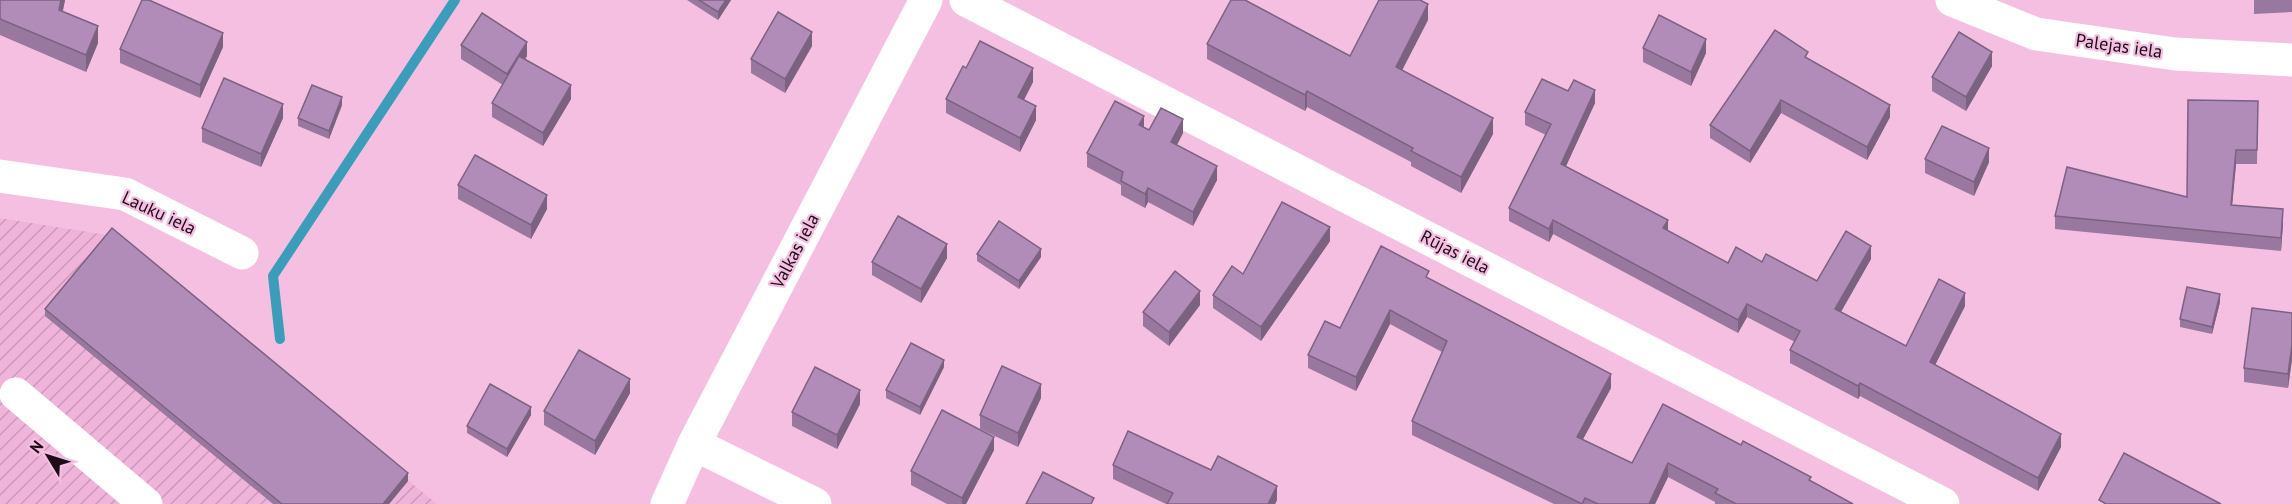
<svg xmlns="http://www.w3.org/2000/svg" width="2292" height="504" font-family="'PT Sans',sans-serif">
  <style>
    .industrial { fill: url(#industrial-furrows) }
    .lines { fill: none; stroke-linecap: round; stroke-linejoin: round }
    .stream { stroke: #3c9dba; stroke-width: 10 }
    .minor { stroke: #fff; stroke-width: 33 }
    .major { stroke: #fff; stroke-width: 33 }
    .wall { fill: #98789e }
    .shaded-wall { fill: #7c6281 }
    .building { fill: #b18cb8; stroke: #7c6281; stroke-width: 1.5 }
    .labels { text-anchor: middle; stroke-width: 4.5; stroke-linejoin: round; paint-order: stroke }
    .street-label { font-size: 18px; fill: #1e0c18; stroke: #f5bfe1 }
  </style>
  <defs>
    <pattern id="industrial-furrows" width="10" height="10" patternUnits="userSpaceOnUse" patternTransform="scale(1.5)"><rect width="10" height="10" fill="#f0b3da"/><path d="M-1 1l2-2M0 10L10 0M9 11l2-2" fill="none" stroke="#cd99ba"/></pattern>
  </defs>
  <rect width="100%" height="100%" fill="#f5bfe1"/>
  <path class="industrial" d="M0,218L107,235L437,504H0Z"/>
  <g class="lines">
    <path class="stream" d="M280,339L273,276L455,0"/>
    <g class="minor">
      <path d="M966,0L1943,504"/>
      <path d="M1952,0L2036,34L2175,54L2292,60"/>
      <path d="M0,176L125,194L242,253"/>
      <path d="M16,394L146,504"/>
      <path d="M694,444L815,504"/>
    </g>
    <path class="major" d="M667,504L694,444L926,0"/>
  </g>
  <g class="wall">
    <path d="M0,0H65L63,11L98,43L86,72L0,35Z"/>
    <path d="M687,0H731L718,20Z"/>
    <path d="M2254,0H2292V12L2254,14Z"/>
    <path d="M1428,20L1402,70L1493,134L1461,193L1411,166V162L1307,107L1305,111L1207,59V44L1350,56Z"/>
    <path d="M461,45L527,56L525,59L571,99L543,146L492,117V103L503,85L461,59Z"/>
    <path d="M812,46L785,93L751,73V59Z"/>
    <path d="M223,47L200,98L120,63V49Z"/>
    <path d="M1643,48L1706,53L1691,86L1643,62Z"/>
    <path d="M1808,59L1890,117L1867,160L1781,113L1750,163L1710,138V125Z"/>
    <path d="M1992,66L1966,111L1932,91V77Z"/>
    <path d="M966,68L1033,82L1024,100L1036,120L1020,152L946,113V99Z"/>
    <path d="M1568,91L1595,103L1566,166L1668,231L1728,263L1762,262L1817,281L1871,259L1841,312L1906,346L1965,306L1935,365L2061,447L2038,491L1860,396L1858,399L1790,363V350L1795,342L1747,317L1738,333L1553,234L1549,242L1509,221V208L1546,135L1525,125V112Z"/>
    <path d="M2258,101L2257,164H2236L2232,205L2283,223L2281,251L2055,229V216L2187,197Z"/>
    <path d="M342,105L329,139L298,126V118Z"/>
    <path d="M283,118L261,167L202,142V128Z"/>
    <path d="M1144,128L1149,130L1183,133L1177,145L1217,180L1193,226L1148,202L1145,208L1121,195V185L1087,167V153Z"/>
    <path d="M1925,159L1989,162L1974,196L1925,173Z"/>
    <path d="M458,185L547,209L531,239L458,199Z"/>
    <path d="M1330,241L1261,341L1213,308V295L1243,274Z"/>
    <path d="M977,254L1041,257L1019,289L977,261Z"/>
    <path d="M947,258L921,303L872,275V262Z"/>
    <path d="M1429,278L1611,388L1583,439L1632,463L1663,404L1853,504H1715V502L1668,477L1655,504H1554L1412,435V421L1442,352L1390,324L1356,391L1308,368V355L1340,328Z"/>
    <path d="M2220,302L2212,334L2180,327V319Z"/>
    <path d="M1200,305L1169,346L1143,326V312Z"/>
    <path d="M45,309L408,481L389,504H273L45,316Z"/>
    <path d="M2292,313V359L2288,388L2244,382V368Z"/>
    <path d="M944,367L920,415L886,398V390Z"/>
    <path d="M630,393L595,455L544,425V411Z"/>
    <path d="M1041,398L1018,447L980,429V415Z"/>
    <path d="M860,404L837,449L792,426V412Z"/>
    <path d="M531,415L507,457L467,433V426Z"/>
    <path d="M994,450L966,504H947L911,485V471Z"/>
    <path d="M1113,465L1211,470L1277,500L1275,504H1166L1113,479Z"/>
  </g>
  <g class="shaded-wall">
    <path d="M61,0H65L59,26V10Z"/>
    <path d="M726,0H731L718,20V12Z"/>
    <path d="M1428,4V20L1396,82V67Z"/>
    <path d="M98,26V43L86,72V55Z"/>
    <path d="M812,32V46L785,93V79Z"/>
    <path d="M223,33V47L200,98V85Z"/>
    <path d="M1706,39V53L1691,86V72Z"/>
    <path d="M527,42V56L507,88V74Z"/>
    <path d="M1992,52V66L1966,111V97Z"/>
    <path d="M1033,68V82L1018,111V97Z"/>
    <path d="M571,85V99L543,146V133Z"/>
    <path d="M1595,90V103L1561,177V164Z"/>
    <path d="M1307,91V107L1305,111V95Z"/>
    <path d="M342,97V105L329,139V131Z"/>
    <path d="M1781,100V113L1750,163V151Z"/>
    <path d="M283,104V118L261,167V154Z"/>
    <path d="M1890,105V117L1867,160V147Z"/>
    <path d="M1036,106V120L1020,152V138Z"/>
    <path d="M1144,116V130L1139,125Z"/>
    <path d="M1493,118V134L1461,193V177Z"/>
    <path d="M1183,119V133L1171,156V142Z"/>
    <path d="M1989,148V162L1974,196V182Z"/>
    <path d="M2236,150V164L2231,218V205Z"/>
    <path d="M1217,166V180L1193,226V212Z"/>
    <path d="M1148,188V202L1145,208V194Z"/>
    <path d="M547,195V209L531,239V225Z"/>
    <path d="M2283,209V223L2281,251V238Z"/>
    <path d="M1553,220V234L1549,242V229Z"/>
    <path d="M1668,220V234L1663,228Z"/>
    <path d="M1330,227V241L1261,341V327Z"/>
    <path d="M947,244V258L921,303V289Z"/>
    <path d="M1871,246V259L1835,322V309Z"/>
    <path d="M1041,249V257L1019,289V281Z"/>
    <path d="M1200,291V305L1169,346V332Z"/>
    <path d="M1965,293V306L1930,375V362Z"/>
    <path d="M2220,294V302L2212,334V327Z"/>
    <path d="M1747,304V317L1738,333V320Z"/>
    <path d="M1390,310V324L1356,391V377Z"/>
    <path d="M2292,345V359L2288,388V374Z"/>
    <path d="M944,360V367L920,415V407Z"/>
    <path d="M1611,374V388L1577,450V437Z"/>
    <path d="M630,379V393L595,455V441Z"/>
    <path d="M1860,383V396L1858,399V386Z"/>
    <path d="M1041,384V398L1018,447V433Z"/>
    <path d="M860,390V404L837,449V435Z"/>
    <path d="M531,407V415L507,457V449Z"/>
    <path d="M2061,434V447L2038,491V478Z"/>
    <path d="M994,437V450L966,504H962V498Z"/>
    <path d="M1668,463V477L1655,504H1649Z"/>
    <path d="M408,473V481L389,504H383Z"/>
    <path d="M1277,486V500L1275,504H1268Z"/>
  </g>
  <g class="building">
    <path d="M0,0H61L59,10L98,26L86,55L0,19Z"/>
    <path d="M142,0H149L223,33L200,85L120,49Z"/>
    <path d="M699,0H726L718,12Z"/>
    <path d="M1231,0H1245L1350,56L1379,0H1420L1428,4L1396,67L1493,118L1461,177L1411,151L1413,148L1307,91L1305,95L1207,44Z"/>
    <path d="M778,12L812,32L785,79L751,59Z"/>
    <path d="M482,13L527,42L507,74L461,45Z"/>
    <path d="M1659,15L1706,39L1691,72L1643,48Z"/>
    <path d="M1775,30L1808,52L1805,57L1890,105L1867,147L1781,100L1750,151L1710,125Z"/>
    <path d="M1959,32L1992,52L1966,97L1932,77Z"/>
    <path d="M980,41L1033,68L1018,97L1036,106L1020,138L946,99L963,66L966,68Z"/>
    <path d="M519,56L571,85L543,133L492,103Z"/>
    <path d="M224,78L283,104L261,154L202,128Z"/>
    <path d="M1542,79L1568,91L1574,80L1595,90L1561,164L1668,220L1663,228L1728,263L1736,247L1762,262L1766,254L1817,281L1846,231L1871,246L1835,309L1906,346L1939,279L1965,293L1930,362L2061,434L2038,478L1860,383L1858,386L1790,350L1800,331L1747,304L1738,320L1553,220L1549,229L1509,208L1551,124L1525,112Z"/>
    <path d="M312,85L342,97L329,131L298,118Z"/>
    <path d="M2188,100L2258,101L2257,150H2236L2231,205L2283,209L2281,238L2055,216L2067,167L2187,197Z"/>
    <path d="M1115,101L1144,116L1139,125L1149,130L1161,108L1183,119L1171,142L1217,166L1193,212L1148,188L1145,194L1121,181L1123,172L1087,153Z"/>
    <path d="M1942,126L1989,148L1974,182L1925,159Z"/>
    <path d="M475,155L547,195L531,225L458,185Z"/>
    <path d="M1282,202L1330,227L1261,327L1213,295L1232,266L1243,274Z"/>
    <path d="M898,216L947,244L921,289L872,262Z"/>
    <path d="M999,221L1041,249L1019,281L977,254Z"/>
    <path d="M112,228L408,473L383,504H282L45,309Z"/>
    <path d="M1381,246L1429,271L1426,277L1611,374L1577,437L1632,463L1663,404L1741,445L1743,441L1811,477L1809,480L1853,504H1736L1715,493L1718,489L1668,463L1649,504H1598L1585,498L1582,504L1412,421L1447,341L1390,310L1356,377L1308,355L1325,321L1340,328Z"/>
    <path d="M1175,271L1200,291L1169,332L1143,312Z"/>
    <path d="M2187,287L2220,294L2212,327L2180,319Z"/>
    <path d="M2252,308L2292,313V345L2288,374L2244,368Z"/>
    <path d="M911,343L944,360L920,407L886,390Z"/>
    <path d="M579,350L630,379L595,441L544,411Z"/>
    <path d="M1002,366L1041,384L1018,433L980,415Z"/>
    <path d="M815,367L860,390L837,435L792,412Z"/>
    <path d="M490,384L531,407L507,449L467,426Z"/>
    <path d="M942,410L994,437L962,498L911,471Z"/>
    <path d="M1128,431L1211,470L1218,456L1277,486L1268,504H1167L1173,493L1113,465Z"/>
    <path d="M2124,453L2221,504H2106L2099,500Z"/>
    <path d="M1043,472L1094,498L1091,504H1026Z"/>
  </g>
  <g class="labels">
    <g class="street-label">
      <text transform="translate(2119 46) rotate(8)" y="6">Palejas iela</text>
      <text transform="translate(159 213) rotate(25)" y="6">Lauku iela</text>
      <text transform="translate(795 251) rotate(-62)" y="6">Valkas iela</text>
      <text transform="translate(1455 252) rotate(27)" y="6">Rūjas iela</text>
    </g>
  </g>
  <g transform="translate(48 456) rotate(308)" stroke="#f5bfe1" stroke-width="4.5" paint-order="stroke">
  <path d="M0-4.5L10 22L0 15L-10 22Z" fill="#1e0c18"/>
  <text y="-9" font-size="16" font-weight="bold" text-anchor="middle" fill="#1e0c18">N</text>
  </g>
</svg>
